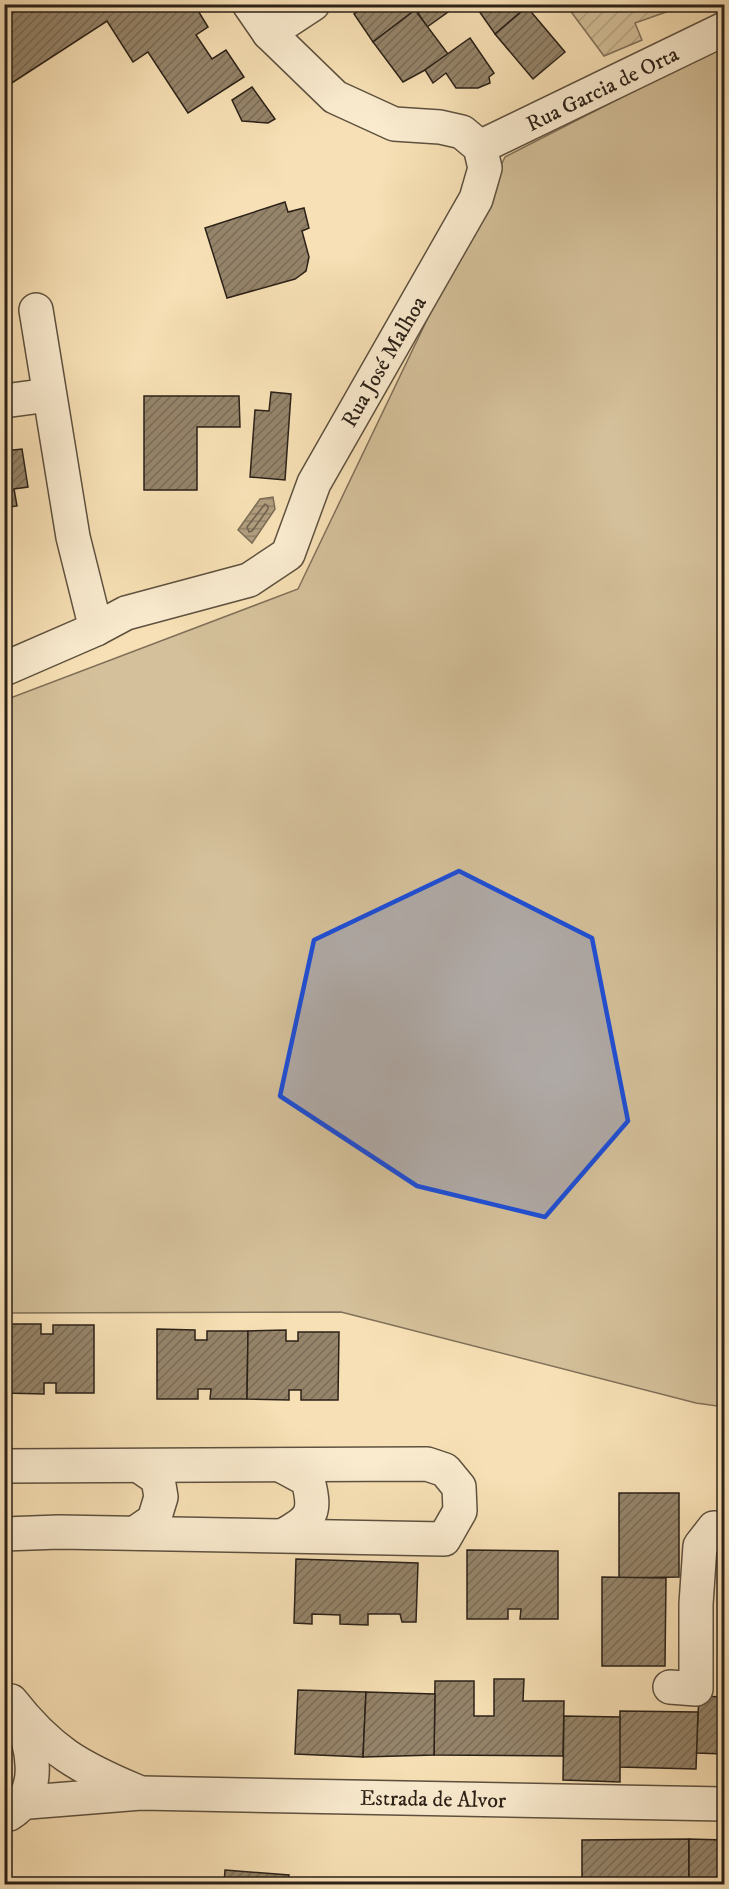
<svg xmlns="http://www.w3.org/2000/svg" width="729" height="1889" font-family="'IM FELL DW Pica',serif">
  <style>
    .grass { fill: #d4c09a; stroke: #807059; stroke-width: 1.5 }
    .garden { fill: url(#garden-furrows); stroke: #807059; stroke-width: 1.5 }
    .water { fill: url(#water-rules); stroke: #7c6d56; stroke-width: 1.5 }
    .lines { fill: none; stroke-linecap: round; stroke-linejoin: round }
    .shore { stroke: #6e604c; stroke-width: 1.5 }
    .building { fill: url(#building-hatch); stroke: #2b2118; stroke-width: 1.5 }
    .minor-casing { stroke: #5e513f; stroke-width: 36 }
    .minor { stroke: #faebcf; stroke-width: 33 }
    .marked { fill: #1d4ed8; fill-opacity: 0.2; stroke: #1d4ed8; stroke-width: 4.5; stroke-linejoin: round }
    .labels { text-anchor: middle; stroke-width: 4.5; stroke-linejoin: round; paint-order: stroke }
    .street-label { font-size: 22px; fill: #2b2118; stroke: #faebcf }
  </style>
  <defs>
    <pattern id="garden-furrows" width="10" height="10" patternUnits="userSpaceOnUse" patternTransform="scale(1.5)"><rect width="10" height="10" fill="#d4c09a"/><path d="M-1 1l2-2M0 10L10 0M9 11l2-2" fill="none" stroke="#b6a584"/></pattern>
    <pattern id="water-rules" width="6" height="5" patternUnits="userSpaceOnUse" patternTransform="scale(1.5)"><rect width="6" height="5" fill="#b29f80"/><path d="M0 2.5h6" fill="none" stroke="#918168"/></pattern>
    <pattern id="building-hatch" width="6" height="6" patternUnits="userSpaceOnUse" patternTransform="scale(1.5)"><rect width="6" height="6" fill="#95846a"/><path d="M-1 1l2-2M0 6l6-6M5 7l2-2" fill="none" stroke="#7a6c56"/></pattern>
  </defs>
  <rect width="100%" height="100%" fill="#f7e0b5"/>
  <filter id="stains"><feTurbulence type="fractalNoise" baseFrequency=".00333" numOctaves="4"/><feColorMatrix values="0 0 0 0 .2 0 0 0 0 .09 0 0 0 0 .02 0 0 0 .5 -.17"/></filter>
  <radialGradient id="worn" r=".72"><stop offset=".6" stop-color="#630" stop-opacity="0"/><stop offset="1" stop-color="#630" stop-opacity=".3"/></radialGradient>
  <path class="grass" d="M724,45V1407L696,1403L341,1312L5,1313V700L298,589L505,157Z"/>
  <path class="garden" d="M566,5H686L635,23L642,40L604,56Z"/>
  <path class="water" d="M273,497L275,509L252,543L238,530L260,499Z"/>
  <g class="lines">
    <path class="shore" d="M265,504L268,506V509L252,531L249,532L247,527Z"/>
  </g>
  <g class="building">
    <path d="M25,4H176L180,11L190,4H194L208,27L196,35L212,59L226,50L244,77L188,113L148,52L133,62L107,21L4,88V18Z"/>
    <path d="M367,4H411L415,10L373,42L354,14Z"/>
    <path d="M429,4H443L448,12L427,27L418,13Z"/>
    <path d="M474,4H525L527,7L495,34Z"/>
    <path d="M527,7L565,52L533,79L495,34Z"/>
    <path d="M415,10L448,54L425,70L403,82L373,42Z"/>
    <path d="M470,38L494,73L489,77L490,83L478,88H456L446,73L433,83L425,70Z"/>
    <path d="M252,87L275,119L268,123L242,121L232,100Z"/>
    <path d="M285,202L288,212L304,208L309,228L302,231L309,257L306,271L295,279L227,298L205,228Z"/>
    <path d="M271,392L291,394L285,480L250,477L255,410L269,411Z"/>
    <path d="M144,396H239L240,427H197V490H144Z"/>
    <path d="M22,449L28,487L14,489L17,506L4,508V451Z"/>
    <path d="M4,1324H41V1334H53V1325H94V1393H56V1383H44V1394L4,1393Z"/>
    <path d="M157,1329L195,1330V1340H207V1331H248L247,1399H210L211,1389H198V1399H157Z"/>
    <path d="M286,1330V1341H298V1332H339L338,1400H301V1390H289V1400L247,1399L248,1331Z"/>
    <path d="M619,1493H679V1577L619,1578Z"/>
    <path d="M467,1550L558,1551V1619H520L521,1609H508V1619H467Z"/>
    <path d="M296,1559L418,1563L416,1622H402L400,1614H368V1625L340,1624V1615L312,1614V1624L294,1623Z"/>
    <path d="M602,1577L666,1578L665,1666H602Z"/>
    <path d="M494,1679H524L523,1701H564L563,1756L434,1755L435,1681H474V1716H494Z"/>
    <path d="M298,1690L366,1692L363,1757L295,1754Z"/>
    <path d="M366,1692L435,1694L434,1755L363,1757Z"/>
    <path d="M699,1696L724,1697V1754L696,1753Z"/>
    <path d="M620,1711L698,1712L696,1769L619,1767Z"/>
    <path d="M564,1716L620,1717V1782L563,1780Z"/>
    <path d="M689,1839V1884H582V1840Z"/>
    <path d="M689,1839L724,1840V1884H689Z"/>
    <path d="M225,1870L289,1875L288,1884H224Z"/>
    <path d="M386,1883L541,1884H386Z"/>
  </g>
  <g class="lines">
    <g class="minor-casing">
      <g id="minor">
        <path d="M269,33L313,4"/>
        <path d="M480,147L724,29"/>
        <path d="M36,310L73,537L96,629"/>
        <path d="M4,401L49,395"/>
        <path d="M4,669L96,629L126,613L249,580L288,554L314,483L476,199L485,168L480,147L462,132L440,127L394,124L335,97L269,33L249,4"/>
        <path d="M280,1465L308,1480C316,1512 313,1519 284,1535"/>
        <path d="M4,1466L427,1464L445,1470L459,1487L460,1511L444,1539L59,1532L4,1534"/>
        <path d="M135,1533L154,1520L161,1497L158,1479L139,1466"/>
        <path d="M670,1687L696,1689V1604L700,1546L714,1528L724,1529"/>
        <path d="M11,1701C50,1751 79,1767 136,1791"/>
        <path d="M4,1804L141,1793L724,1804"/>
        <path d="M9,1814C44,1793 33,1745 18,1714"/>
      </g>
    </g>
    <use href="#minor" class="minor"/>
  </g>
  <path class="marked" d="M459,871L592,938L628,1121L545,1217L417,1186L280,1096L314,940Z"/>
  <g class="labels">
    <g class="street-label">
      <text transform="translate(602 88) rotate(-26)" y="8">Rua Garcia de Orta</text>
      <text transform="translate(383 361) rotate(-60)" y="8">Rua José Malhoa</text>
      <text transform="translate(433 1798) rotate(1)" y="8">Estrada de Alvor</text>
    </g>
  </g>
  <rect width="729" height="1889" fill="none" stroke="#f7e0b5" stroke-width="24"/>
  <rect x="6" y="6" width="717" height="1877" fill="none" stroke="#2b2118" stroke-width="3"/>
  <rect x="12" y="12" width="705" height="1865" fill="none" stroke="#2b2118" stroke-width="1.5"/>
  <rect width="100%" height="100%" filter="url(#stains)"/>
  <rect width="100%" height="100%" fill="url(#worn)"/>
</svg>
